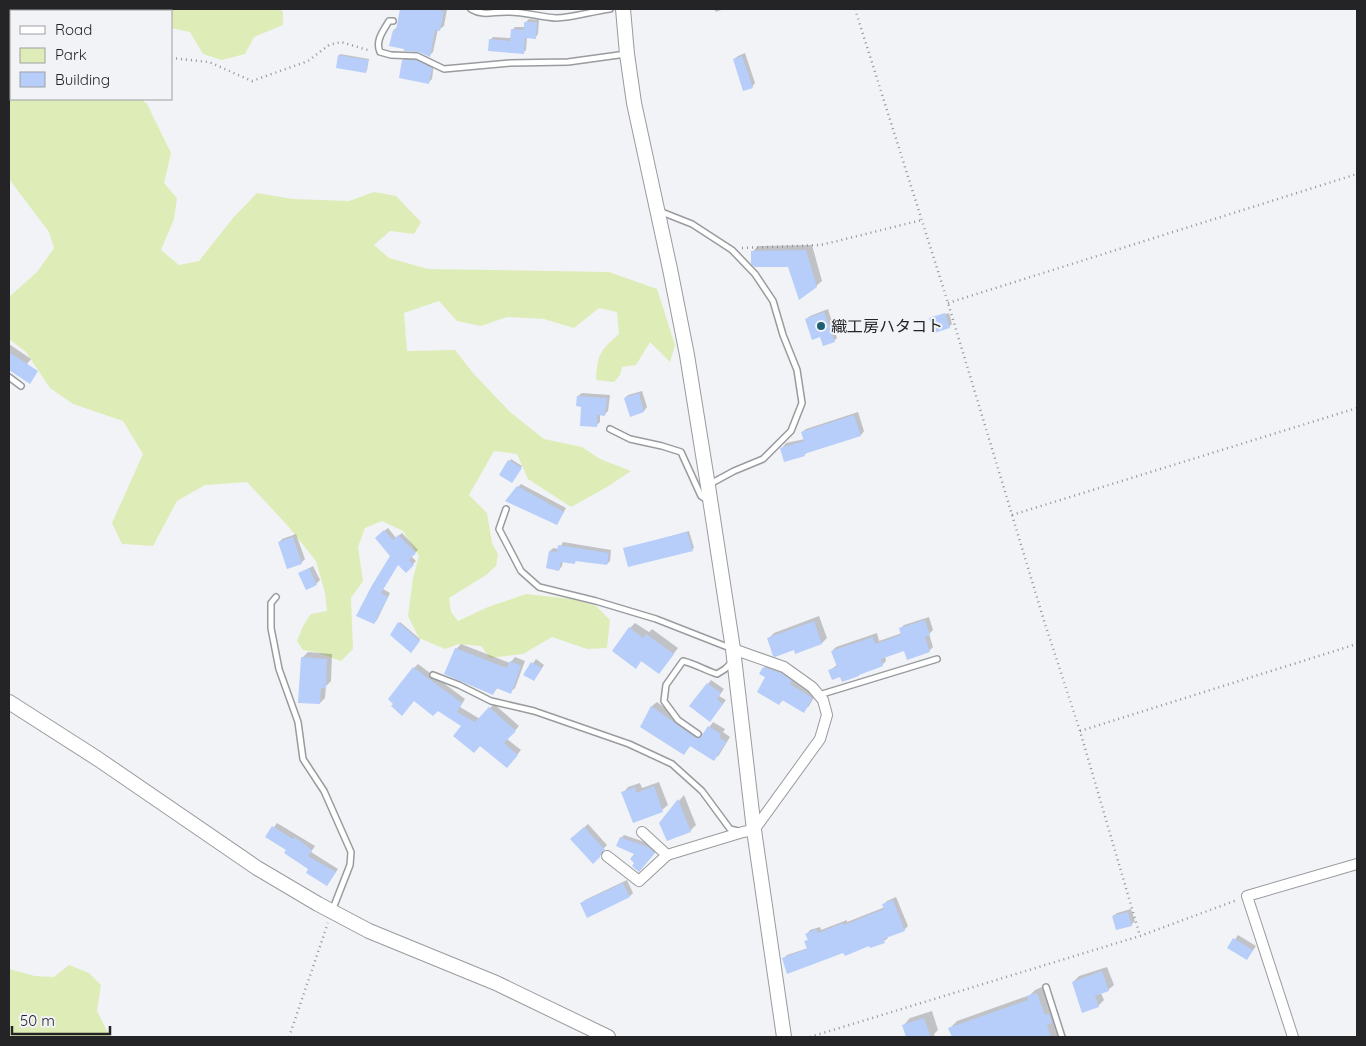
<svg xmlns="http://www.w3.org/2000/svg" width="1366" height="1046" font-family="Quicksand,'Noto Sans JP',sans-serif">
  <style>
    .green { fill: #deedb7 }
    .shadow { fill: #0003 }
    .building { fill: #b7cdfa }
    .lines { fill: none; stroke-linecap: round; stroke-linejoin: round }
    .service-casing { stroke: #999b9e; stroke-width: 8 }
    .minor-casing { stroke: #999b9e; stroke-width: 12 }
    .tertiary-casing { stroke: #999b9e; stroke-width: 16 }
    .path { stroke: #939497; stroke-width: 2.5; stroke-dasharray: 1 4; stroke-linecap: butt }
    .service { stroke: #fff; stroke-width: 5 }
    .minor { stroke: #fff; stroke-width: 10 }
    .tertiary { stroke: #fff; stroke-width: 14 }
    .poi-dot { fill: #1b5f72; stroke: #f1f3f7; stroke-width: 2 }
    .labels { text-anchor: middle; stroke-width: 4; stroke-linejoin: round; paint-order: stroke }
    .poi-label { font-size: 16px; fill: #242426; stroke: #f1f3f7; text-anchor: start }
  </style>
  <rect width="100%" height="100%" fill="#f1f3f7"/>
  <g class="green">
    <path d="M9,9H23V11H11V99H141L147,104L171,153L164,183L177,198L174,219L161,250L179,265L199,261L233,218L257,193L293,199L349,201L374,192L396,196L421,222L414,234L390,231L374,245L389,258L428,269L609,272L657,289L675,345L670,362L650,342L636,365L622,367L620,375L614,382L596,380C598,353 599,352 619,334L617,312L599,308L574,328L544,319L507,317L481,326L457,321L439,301L404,313L407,351L455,350L473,373L510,412L544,439L582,447L600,459L631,471L607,487L571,507L528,479L517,454L494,451L469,495L487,513L492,543L498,554L496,566L486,575L449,598L451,612L458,621L488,607L526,594L572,599L596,606L610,620L607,648L587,649L552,637L523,654L490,658L481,646L459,644L445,649L419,638L408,616L413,578L419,556L403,531L382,521L365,528L358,547L363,581L351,598L353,649L341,661L316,652L303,650L297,641L303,626L311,614L327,611L325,593L316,561L288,526L247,482L205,485L177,501L153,546L122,544L112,523L143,454L123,421L73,404L50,388L26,352L9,339V297L37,272L54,248L49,232L9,179Z"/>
    <path d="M87,9H280L283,12V25L254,37L245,54L222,60L203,54L190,32L171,28V11H87Z"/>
    <path d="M69,965L89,973L101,985L97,1011L110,1037H9V969L35,976L54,977Z"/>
  </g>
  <g class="shadow">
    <path d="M58,9H76L75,11H57Z"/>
    <path d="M402,9H447L444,26L440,29H438L433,52L429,56L394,30L398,26Z"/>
    <path d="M714,9H724L716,12Z"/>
    <path d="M529,19L539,20L538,34L535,38L527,37L526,50L523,53L490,40L493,37L511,38L512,30L515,27H525L526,22Z"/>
    <path d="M745,53L755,83L752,87L734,59L738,56Z"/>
    <path d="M340,54L369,59L367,70L366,72L339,56Z"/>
    <path d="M407,57H420L434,64L432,79L428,83L403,60Z"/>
    <path d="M812,245L822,281L816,286L788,265L752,252L758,246Z"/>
    <path d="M828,309L837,338L834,341L806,319L810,316Z"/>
    <path d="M949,313L952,324L949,327L931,318L933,316V318Z"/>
    <path d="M9,344L31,359L18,375L9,368Z"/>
    <path d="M642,391L647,407L644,411L631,415L625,398L628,395Z"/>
    <path d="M582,393L610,395L608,411L605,414H600V422L596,426L578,396Z"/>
    <path d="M858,412L864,431L861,435L808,452L804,455L782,448L786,443L805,439L802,432L806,429Z"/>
    <path d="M511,459L522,466L513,480L501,475Z"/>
    <path d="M521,484L566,508L557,524L518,487Z"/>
    <path d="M388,528L396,538L402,533L418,550L411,556L416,561L406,571L398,564L383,589L390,593L377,620L374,623L358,616L391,556L379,535Z"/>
    <path d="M689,531L694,548L692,550L624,549Z"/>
    <path d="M296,534L305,559L301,563L279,543L282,539Z"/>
    <path d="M563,542L611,550L610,561L607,564L577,560L574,563L563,561L562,566L559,570L548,567L550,551L553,548L559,549Z"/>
    <path d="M313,566L320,580L316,584L300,573Z"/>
    <path d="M819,616L827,638L822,643L795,648L768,639L774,633Z"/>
    <path d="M929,617L933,630L929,634L933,647L929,651L905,649L885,656L886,661L882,665L841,675L830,670L837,665L832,651L836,647L877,633L879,641L902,633L900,629L904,625Z"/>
    <path d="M400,622L420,639L412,650L399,623Z"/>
    <path d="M635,623L649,632L652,629L678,648L659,673L642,660L636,667L630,628Z"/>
    <path d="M461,644L510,663L515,657L525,661L515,688L510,692L498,687L493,694L456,649Z"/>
    <path d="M308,652L332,654L331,681L326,686L325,698L320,703L302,658Z"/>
    <path d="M536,659L544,665L534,680L525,675Z"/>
    <path d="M770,662L817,692L809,706L803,711L783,700L779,704L767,677L764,668Z"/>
    <path d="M418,664L465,699L460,707L480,719L494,704L519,726L507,739L521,750L511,762L463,726L414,668Z"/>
    <path d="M711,680L724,689L719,696L726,700L713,717L708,684Z"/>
    <path d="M657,702L701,734L705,733L713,722L725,729L723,732L730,737L719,755L714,759L691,745L684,753L641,726L652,706Z"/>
    <path d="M659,782L668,805L662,810L623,793L628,787L640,783L642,788Z"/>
    <path d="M684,795L696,825L690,831L661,823Z"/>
    <path d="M277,823L315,846L311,852L338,869L327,885L288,850L267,837Z"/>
    <path d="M588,824L607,845L604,848L603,853L593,862L572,839Z"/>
    <path d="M624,835L651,844L657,850L639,870L636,853L621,838Z"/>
    <path d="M627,880L633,893L630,896L581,904L585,900Z"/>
    <path d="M896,897L908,926L904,930L887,936L888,938L884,941L844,951L784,958L787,955L808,948L806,942L809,939L807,934L810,930L820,927L821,930L847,920V922L885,907L884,904L887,901Z"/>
    <path d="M1131,909L1135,921L1131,925L1113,916L1117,913Z"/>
    <path d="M1238,935L1256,946L1247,959L1229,948Z"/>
    <path d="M1107,967L1114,985L1108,990L1101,993L1104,1000L1098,1006L1073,982L1079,976Z"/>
    <path d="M1044,986L1052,1009L1056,1007L1059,1015L1054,1019L1059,1037H953L950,1028L957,1021L1030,995L1035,990Z"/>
    <path d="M932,1011L938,1030L934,1034L935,1037H907L903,1026L910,1018Z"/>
  </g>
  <g class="building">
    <path d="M400,9H433L444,11L440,31L435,30L430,57L419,52L404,51V49L389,46L393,30H396Z"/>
    <path d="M524,22H537L536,39L525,38L524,54L488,51L489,39L510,41L511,29L524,30Z"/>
    <path d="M338,55L368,60L366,73L336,68Z"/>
    <path d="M742,56L753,88L743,91L733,59Z"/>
    <path d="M402,60H416L432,68L429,84L399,78Z"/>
    <path d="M806,250L817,287L799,300L788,267H755L751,264V251Z"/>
    <path d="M824,312L835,342L823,346L820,337L812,340L805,319Z"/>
    <path d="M945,313L950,328L934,333L929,318Z"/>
    <path d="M9,352L38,371L30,384L9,370Z"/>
    <path d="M639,393L644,412L630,417L624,398Z"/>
    <path d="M577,396L607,398L605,416L597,415V427L580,426L581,407L576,406Z"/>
    <path d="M854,415L861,436L804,454L805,456L784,462L780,448L804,441L801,432Z"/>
    <path d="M508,460L522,468L512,483L499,475Z"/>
    <path d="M517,486L564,512L557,525L505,501Z"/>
    <path d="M384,530L393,540L398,535L416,553L409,560L414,565L406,573L398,565L381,593L388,597L374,624L356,616L371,587L390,556L375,538Z"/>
    <path d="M687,532L693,551L628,567L623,548Z"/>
    <path d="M293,537L302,564L287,569L278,542Z"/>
    <path d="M558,545L609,553L607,565L575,561V564L561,562L559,571L546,568L549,551L557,552Z"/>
    <path d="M309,568L317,585L306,590L298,573Z"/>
    <path d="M925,620L930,635L925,637L930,652L907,660L904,651L881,659L883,666L859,675V676L842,682L840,677L832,680L828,670L837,667L831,651L873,637L875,644L901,635L899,628Z"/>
    <path d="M814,621L822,644L795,654L794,650L775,657L773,656L767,638Z"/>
    <path d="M398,622L420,641L411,653L390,635Z"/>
    <path d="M629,627L643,638L646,634L674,654L659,674L641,661L636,669L612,651Z"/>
    <path d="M455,648L507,668L510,661L521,666L511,694L496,688L493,695L444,674Z"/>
    <path d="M301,657L327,659L326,688H321L320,704L298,703Z"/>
    <path d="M531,662L542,668L534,681L523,675Z"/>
    <path d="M413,667L462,703L457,712L475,722L489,707L516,731L504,743L518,755L507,768L480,746L474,753L453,736L461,726L438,711L433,716L414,701L402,716L391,706L393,704L388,699Z"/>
    <path d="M763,667L781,673L792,681L790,684L811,697L812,698L804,713L782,700L779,705L757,692L765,677L759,674Z"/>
    <path d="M707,683L721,693L717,699L723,704L710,722L689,706Z"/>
    <path d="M651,706L696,738L701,737L708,726L721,734L719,737L726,742L714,761L690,746L684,755L640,727Z"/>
    <path d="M654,786L663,812L633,823L621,792L635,787L636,793Z"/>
    <path d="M678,799L691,832L667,841L659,823Z"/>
    <path d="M272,826L293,839L295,837L312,850L308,856L336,872L327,886L306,873L308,869L284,853L286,850L265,837Z"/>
    <path d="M584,827L605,850L601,852L600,857L593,864L570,839Z"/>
    <path d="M620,837L648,847L655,853L639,872L632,866L634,863L630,859L634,854L616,846Z"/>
    <path d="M623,883L630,897L587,918L580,903Z"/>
    <path d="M893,900L905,931L883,939L885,943L870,948L869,946L845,956L843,953L787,974L782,958L807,949L804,941L808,940L805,934L816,929L818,933L843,923L844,925L884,909L882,904Z"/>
    <path d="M1128,912L1132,926L1116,930L1112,916Z"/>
    <path d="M1233,938L1253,950L1247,960L1227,948Z"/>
    <path d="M1102,971L1109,991L1095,996L1099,1007L1082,1013L1072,982Z"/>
    <path d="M1037,993L1045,1015L1049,1013L1052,1023L1047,1025L1051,1037H952L948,1028L1028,1000L1027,996Z"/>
    <path d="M924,1018L931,1037H906L902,1025Z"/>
  </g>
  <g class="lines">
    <g class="service-casing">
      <g id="service">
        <path d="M471,9C484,17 494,11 509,12C525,12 540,17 556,18C572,18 593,11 610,9"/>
        <path d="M393,21H389C383,31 375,41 380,52L391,55L417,56L444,69L510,63L568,62L626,54"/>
        <path d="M659,211L692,224L732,250L755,274L773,301L783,335L797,370L802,403L791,431L763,459L734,471L710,484"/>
        <path d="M9,377L21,386"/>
        <path d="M610,429L630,439L662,446L681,452L701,496L707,500"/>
        <path d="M506,509L499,529L521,571L539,587L596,601L656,619L730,648"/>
        <path d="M276,597L271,603V628L279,669L298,722L303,759L324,791L351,852L350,865L332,911"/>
        <path d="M433,675L459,685L491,701L534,711L629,744L672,764L702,791L730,829L738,831"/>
        <path d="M819,695L937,659"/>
        <path d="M698,734L678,720L664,701L666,685L683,661C695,664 705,670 717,674L725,669L732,662"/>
        <path d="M1046,987L1062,1037"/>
      </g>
    </g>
    <g class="minor-casing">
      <g id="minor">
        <path d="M642,832L667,855L743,832L754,830L820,739L827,715L823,700L812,687L784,667L733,649"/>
        <path d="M607,856L639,881L667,855"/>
        <path d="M1293,1037L1247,896L1357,864"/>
      </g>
    </g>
    <g class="tertiary-casing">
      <g id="tertiary">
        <path d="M623,9L627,54L634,103L670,269L687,355L708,486L733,649L754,830L784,1037"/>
        <path d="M9,702L98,759L257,868L318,904L369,931L496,983L608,1037"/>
      </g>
    </g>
    <g class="path">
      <path d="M855,9L948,303L1045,624L1080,731L1140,936"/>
      <path d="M171,58L209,62L252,81L308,61L329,45L341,42L371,51"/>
      <path d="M742,248L821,245L922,220"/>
      <path d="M948,303L1357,174"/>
      <path d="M1012,515L1357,408"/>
      <path d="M1080,731L1357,644"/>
      <path d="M289,1037L328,923"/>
      <path d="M810,1037L1140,936L1237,900"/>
    </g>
    <use href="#service" class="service"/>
    <use href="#minor" class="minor"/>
    <use href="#tertiary" class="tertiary"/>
  </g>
  <circle class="poi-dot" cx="821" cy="326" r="5"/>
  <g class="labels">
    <g class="poi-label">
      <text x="831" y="332">織工房ハタコト</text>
    </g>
  </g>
  <rect width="1366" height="1046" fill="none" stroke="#242426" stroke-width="20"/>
  <rect x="10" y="10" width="162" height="90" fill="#f1f3f7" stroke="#9fa0a3"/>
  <rect x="20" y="26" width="25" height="8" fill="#ffffff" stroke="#9fa0a3"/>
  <text x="55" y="35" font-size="15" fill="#242426">Road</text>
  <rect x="20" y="48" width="25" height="15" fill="#deedb7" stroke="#9fa0a3"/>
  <text x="55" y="60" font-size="15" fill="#242426">Park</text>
  <rect x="20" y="72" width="25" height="15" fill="#b7cdfa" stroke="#9fa0a3"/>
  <text x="55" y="85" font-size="15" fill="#242426">Building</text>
  <path d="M12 1026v8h98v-8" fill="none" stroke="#242426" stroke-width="2.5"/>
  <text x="20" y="1026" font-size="15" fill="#242426" stroke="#f1f3f7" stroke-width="4" paint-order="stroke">50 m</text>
</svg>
